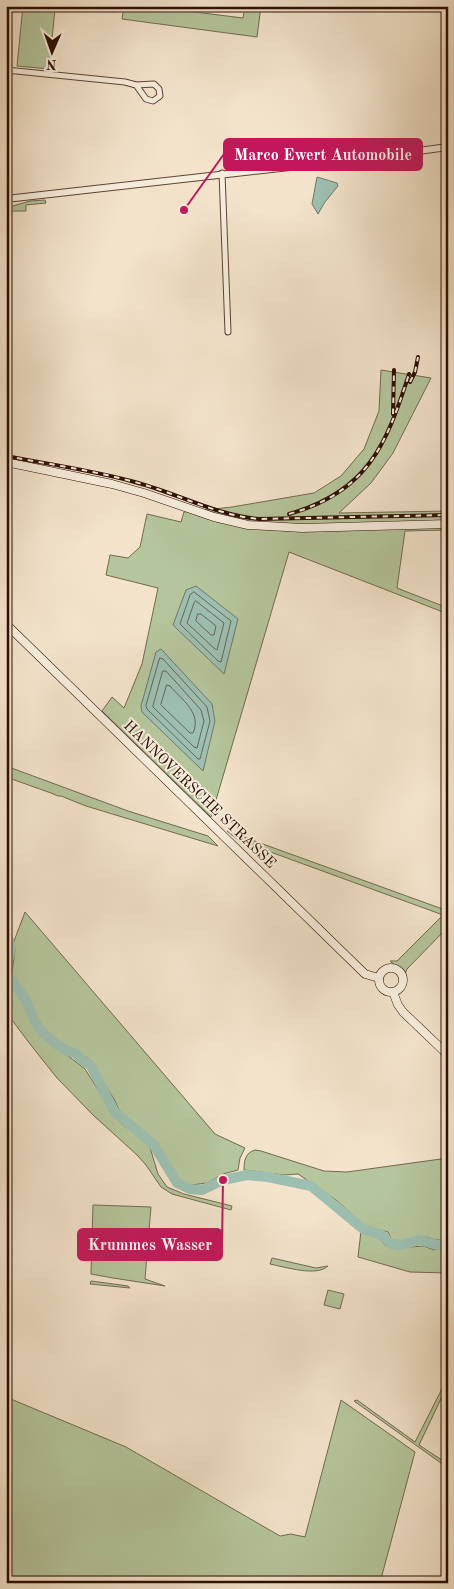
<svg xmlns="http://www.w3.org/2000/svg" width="454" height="1589" font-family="'Old Standard TT',serif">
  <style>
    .green { fill: #b5c59c; stroke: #716a4e }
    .water { fill: #9dbfb1; stroke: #70786b }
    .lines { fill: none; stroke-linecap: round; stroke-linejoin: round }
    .shore { stroke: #656659; stroke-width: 1 }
    .river { stroke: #9dbfb1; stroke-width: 10 }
    .minor-casing { stroke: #5e4334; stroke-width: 7 }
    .tertiary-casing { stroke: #5e4334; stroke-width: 8 }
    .secondary-casing { stroke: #2d0e01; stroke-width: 9 }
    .minor { stroke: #f7eddd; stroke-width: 5 }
    .tertiary { stroke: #f7eddd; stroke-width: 6 }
    .secondary { stroke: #f7eddd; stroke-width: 8 }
    .rail-casing { stroke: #2d0e01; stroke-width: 4 }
    .rail { stroke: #f7eddd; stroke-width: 2; stroke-dasharray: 5.5; stroke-linecap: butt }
    .labels { text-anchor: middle; stroke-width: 4; stroke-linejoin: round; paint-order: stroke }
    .street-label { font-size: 15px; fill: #2d0e01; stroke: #f7eddd }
    .leader { fill: none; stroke: #c2185b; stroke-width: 2 }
    .callout-dot { fill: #c2185b; stroke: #f7eddd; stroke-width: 2 }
    .callout { fill: #c2185b; stroke: #c2185b; stroke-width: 2 }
    .callout-label { font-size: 16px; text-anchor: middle; font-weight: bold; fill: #fff }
  </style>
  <rect width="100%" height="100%" fill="#f3e3cb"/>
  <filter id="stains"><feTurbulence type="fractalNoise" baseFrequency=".004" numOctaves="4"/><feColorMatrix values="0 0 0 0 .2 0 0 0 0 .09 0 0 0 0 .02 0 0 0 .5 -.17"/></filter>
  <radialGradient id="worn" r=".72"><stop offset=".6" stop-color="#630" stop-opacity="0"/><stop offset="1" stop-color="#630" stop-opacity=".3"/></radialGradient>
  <g class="green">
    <path d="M23,6L55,9L49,69L17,66Z"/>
    <path d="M124,6H146L243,18L245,6H261L257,37L122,19Z"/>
    <path d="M45,200L46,203L26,205V211H6V208L30,201Z"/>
    <path d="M381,370L431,378L393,453L371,483L339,513L448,511V530L405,531L397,588L448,608V614L289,552L211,817L102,711L112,697L124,708L142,664L158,588L106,575L110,555L128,558L140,547L147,514L181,522L184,512L232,507L314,493L341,476L364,449L379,411Z"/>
    <path d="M6,766L128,811L208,836L218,846L86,806L61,796H58L51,793L6,777Z"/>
    <path d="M227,831L448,911V927L407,969L405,974L390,961H397L443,915L243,842L242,843Z"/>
    <path d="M25,912L215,1134L245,1148L240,1158L238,1170L223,1174L207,1183L191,1185L179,1181L157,1142L120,1112L114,1099L88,1058L83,1056L78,1050L65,1046L54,1039L39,1024L27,995L16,981L12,973L15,950L14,941Z"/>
    <path d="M6,976L17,991L35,1026L44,1037L85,1069L112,1112L122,1124L149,1144L158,1174L167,1187L184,1194L232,1206L231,1210L172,1194L161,1187L146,1165L137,1155L93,1115L57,1078L30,1044L6,1012Z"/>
    <path d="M255,1150L261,1151L324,1171L347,1172L448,1158V1240H436L426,1237L406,1241L392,1240L388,1232L365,1226L336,1200L298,1174L284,1175L244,1170C244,1161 245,1153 255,1150Z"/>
    <path d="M93,1205L151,1207L145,1279L165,1286L113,1278L91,1274Z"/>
    <path d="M361,1231L379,1238L386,1246L395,1248L424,1246L434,1250L448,1247V1273L410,1272L358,1257Z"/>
    <path d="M272,1258L316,1268L328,1266C317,1277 285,1267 270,1264Z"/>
    <path d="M91,1281L128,1286L130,1288L90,1284Z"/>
    <path d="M328,1290L344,1294L340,1309L324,1305Z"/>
    <path d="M448,1377V1384L419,1445L448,1464V1468L354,1401L357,1400L415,1442Z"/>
    <path d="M6,1397L126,1447L280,1536L291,1534L305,1537L341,1400L415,1452L381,1579L390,1583H6Z"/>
  </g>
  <g class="water">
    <path d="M317,177L337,183L338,186L325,202L318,214L312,204Z"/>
    <path d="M196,586L238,619L224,674L173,625L186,590Z"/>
    <path d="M161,649L212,704L215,721L203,771L142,712L141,706L156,652Z"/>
  </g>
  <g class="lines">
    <g class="shore">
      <path d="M194,592L231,621L221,662L218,661L180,624L190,595Z"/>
      <path d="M196,601L224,623L217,650L215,649L187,623L194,603Z"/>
      <path d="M198,614H201L216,626L214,635H211L196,621Z"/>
      <path d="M160,658L163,659L207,707L210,721L200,759H198L147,709L146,706Z"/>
      <path d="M163,671H166L201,710L204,721L197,748L194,747L153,707Z"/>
      <path d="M167,685L170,686C182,700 202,713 193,733H190L161,705Z"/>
    </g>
    <g class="river">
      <path d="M6,936C14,945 10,955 6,965"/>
      <path d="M6,972L27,1002L34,1020L42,1032L55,1043L67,1051L75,1053L81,1059L91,1066L114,1111L153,1144L177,1183L190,1189L202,1190L223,1180L247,1175L268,1177L311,1186L363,1229L382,1235L391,1244L401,1245L420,1240L437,1245L448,1244"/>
    </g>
    <g class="minor-casing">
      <g id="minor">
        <path d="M91,6L114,9L117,6"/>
        <path d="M6,70L125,82L136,85L154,84L159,89L160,96L153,101L146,99L136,85"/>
        <path d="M222,173L228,332"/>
      </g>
    </g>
    <g class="tertiary-casing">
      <path id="tertiary" d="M6,199L343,161L448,147"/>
    </g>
    <g class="secondary-casing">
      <g id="secondary">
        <path d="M6,462L112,484L144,493L214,517L248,525L302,528L448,524"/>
        <path d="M6,624L365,974L379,978"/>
        <circle cx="391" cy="980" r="12"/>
        <path d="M393,992L398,1005L403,1012L448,1055"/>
      </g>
    </g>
    <use href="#minor" class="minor"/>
    <use href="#tertiary" class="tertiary"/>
    <use href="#secondary" class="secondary"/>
    <g class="rail-casing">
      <g id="rail">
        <path d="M410,382L415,372L418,357"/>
        <path d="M393,414L394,370"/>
        <path d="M6,456C48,464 90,470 131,481C175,492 214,515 259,519L448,515"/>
        <path d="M289,514C367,492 386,446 409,374"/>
      </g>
    </g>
    <use href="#rail" class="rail"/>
  </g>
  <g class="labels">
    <g class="street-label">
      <text transform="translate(200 794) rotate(44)" y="5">HANNOVERSCHE STRASSE</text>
    </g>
  </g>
  <path class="leader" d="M184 210L224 154M223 1180L222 1244"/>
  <g class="callout-dot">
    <circle cx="184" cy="210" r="5"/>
    <circle cx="223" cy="1180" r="5"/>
  </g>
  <g class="callout">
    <rect x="224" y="139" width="198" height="31" rx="5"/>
    <rect x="78" y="1229" width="144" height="31" rx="5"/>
  </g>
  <g class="callout-label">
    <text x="323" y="160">Marco Ewert Automobile</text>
    <text x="150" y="1250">Krummes Wasser</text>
  </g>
  <rect width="454" height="1589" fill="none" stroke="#f3e3cb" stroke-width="25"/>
  <rect x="8" y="8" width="439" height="1574" fill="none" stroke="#2d0e01" stroke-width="2.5"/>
  <rect x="12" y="12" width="429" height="1564" fill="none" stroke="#2d0e01"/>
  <g transform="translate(52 52) rotate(182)" stroke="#f7eddd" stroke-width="4" paint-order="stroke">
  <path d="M0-4L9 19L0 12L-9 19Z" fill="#2d0e01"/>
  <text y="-8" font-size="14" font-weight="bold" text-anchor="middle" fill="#2d0e01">N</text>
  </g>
  <rect width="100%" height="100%" filter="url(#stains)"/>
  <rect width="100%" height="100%" fill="url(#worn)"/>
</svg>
